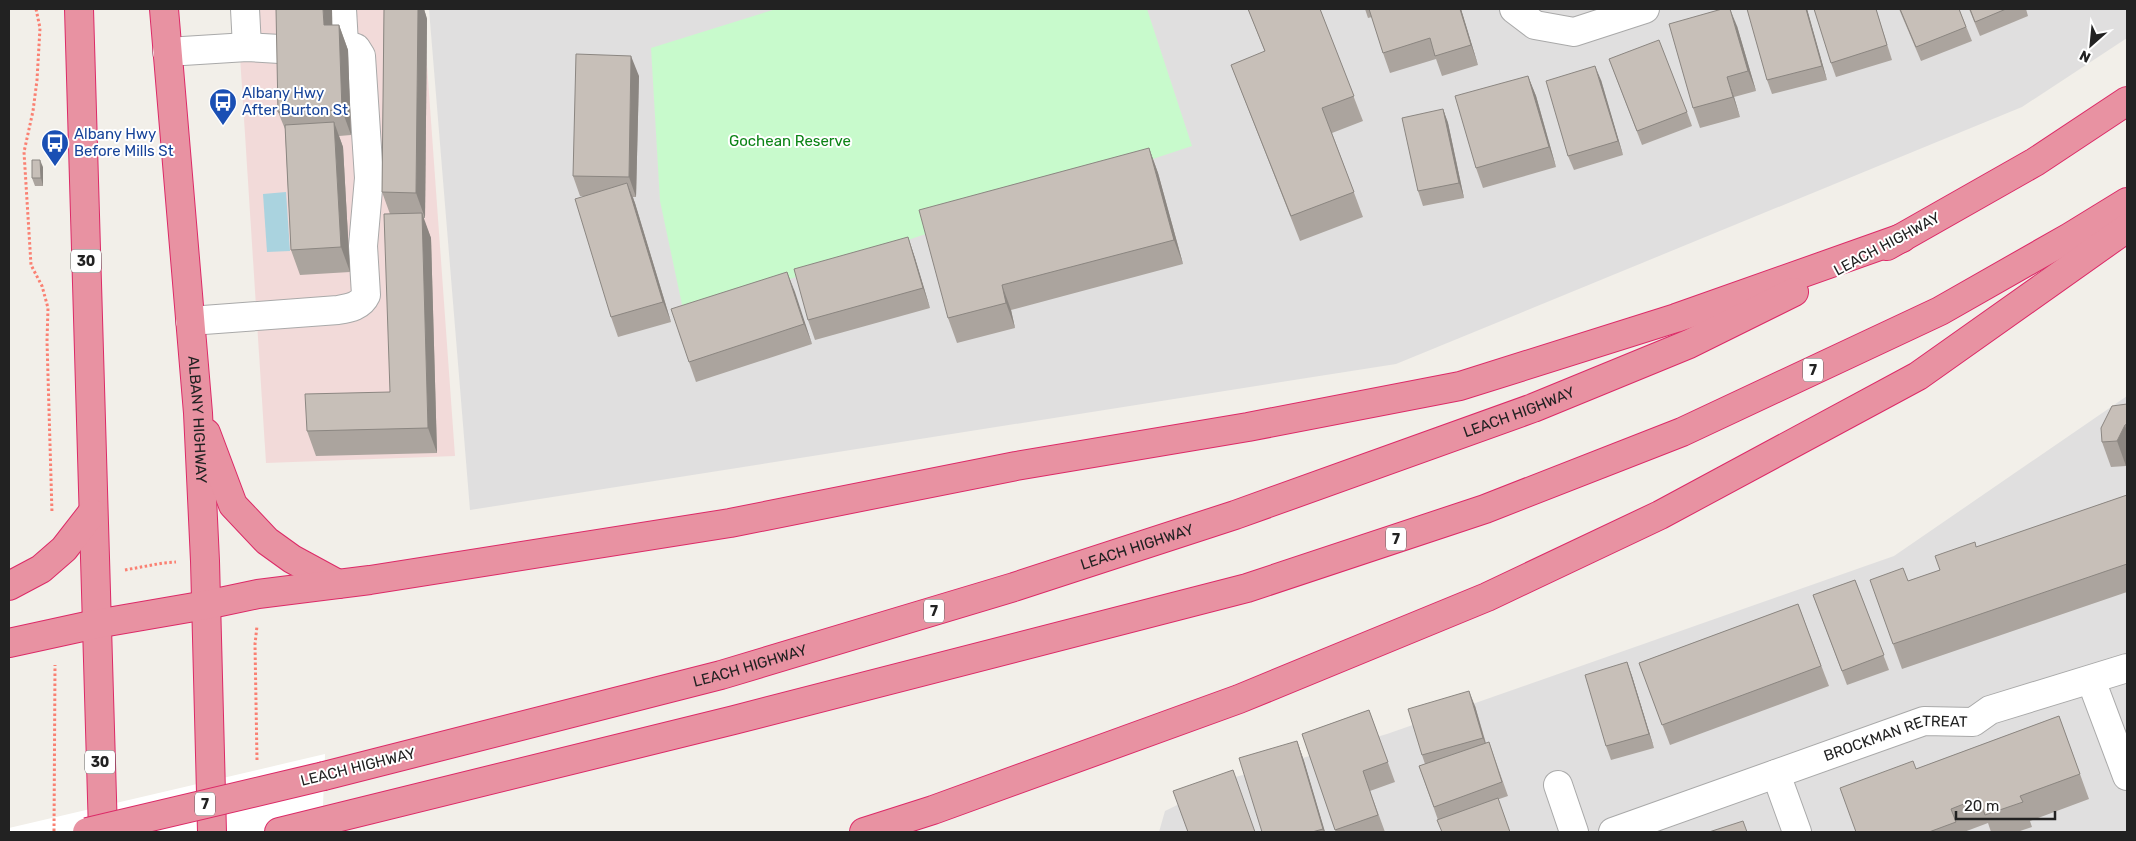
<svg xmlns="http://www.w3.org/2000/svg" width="2136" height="841" font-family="Rubik,sans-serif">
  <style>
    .residential { fill: #e0dfdf }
    .commercial { fill: #f2dad9 }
    .park { fill: #c8facc }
    .water { fill: #aad3df }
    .pier { fill: #fff }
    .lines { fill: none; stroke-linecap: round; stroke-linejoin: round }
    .minor-casing { stroke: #a9a9a9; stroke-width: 30 }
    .highway-casing { stroke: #dc2a67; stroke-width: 30 }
    .path { stroke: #fa8072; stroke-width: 3; stroke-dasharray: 2.5 2.5; stroke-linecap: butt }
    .minor { stroke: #fff; stroke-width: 28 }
    .highway { stroke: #e892a2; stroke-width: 28 }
    .highway-bridge-casing { stroke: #dc2a67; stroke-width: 30; stroke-linecap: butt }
    .highway-bridge { stroke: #e892a2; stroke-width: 28 }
    .wall { fill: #aba49e }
    .shaded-wall { fill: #8b8681 }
    .building { fill: #c7bfb8; stroke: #8b8681 }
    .labels { text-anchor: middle; stroke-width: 4; stroke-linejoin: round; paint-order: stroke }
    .shield { fill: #fff; stroke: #646464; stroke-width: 1 }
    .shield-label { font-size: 14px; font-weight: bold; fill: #222 }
    .transit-label { font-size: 15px; fill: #164399; stroke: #fff; text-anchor: start }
    .park-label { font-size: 15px; fill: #0c8416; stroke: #fff }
    .street-label { font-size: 15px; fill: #222; stroke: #fff }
  </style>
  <rect width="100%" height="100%" fill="#f2efe9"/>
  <g class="residential">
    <path d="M429,9H2127V38L2022,107L1396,364L470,510Z"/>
    <path d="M2127,396V832H1159L1165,811L1232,778L1387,734L1894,556Z"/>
  </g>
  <path class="commercial" d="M237,9H423L455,456L266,463Z"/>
  <path class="park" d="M776,9H1147L1192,146L684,314L660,201L651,48Z"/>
  <path class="water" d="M286,192L290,251L267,252L263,194Z"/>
  <path class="pier" d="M325,754L322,832H9V828Z"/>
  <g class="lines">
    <g class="minor-casing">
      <g id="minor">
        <path d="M245,9L247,47"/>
        <path d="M342,9L344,44"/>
        <path d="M1514,9L1535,25L1574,32L1645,9"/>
        <path d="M167,52L247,47L280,49"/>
        <path d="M190,321L338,310C350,308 361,306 366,295L363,246L369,178L361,56L356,48L344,44L328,45"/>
        <path d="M2091,680L2127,776"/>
        <path d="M1776,774L1797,832"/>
        <path d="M1558,785L1574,832"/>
        <path id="s1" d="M1613,832L1924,721L1973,722L1990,710L2127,668"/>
      </g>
    </g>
    <g class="highway-casing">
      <g id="highway">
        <path d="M79,9L103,832"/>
        <path id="s2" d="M164,9L198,413L205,561L212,832"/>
        <path d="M1887,246L2035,162L2127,101"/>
        <path d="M206,433L233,505L267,541L292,559L338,584"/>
        <path d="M9,586L41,569L64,549L92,513"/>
        <path d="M9,643L96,624L206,605L258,594L370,580L730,523L1016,466L1248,427L1460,386L1676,318L1902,238"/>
        <path id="s3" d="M324,776L721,675L1014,587L1235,515L1533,408L1689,344L1794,292"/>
        <path d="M279,832L734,720L1247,588L1485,509L1682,432L1940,311L2070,237L2127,202"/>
        <path d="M864,832L933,810L1239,699L1487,597L1660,515L1918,376L2127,228"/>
      </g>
    </g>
    <g class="path">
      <path d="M36,9L40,28L37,80L33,111L24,152L31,265L42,286L48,308L47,341L52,513"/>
      <path d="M125,570L163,563L176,562"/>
      <path d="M257,760L255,644L257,626"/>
      <path d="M54,831L55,665"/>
    </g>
    <use href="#minor" class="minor"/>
    <use href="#highway" class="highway"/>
    <g class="highway-bridge-casing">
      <path id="highway-bridge" d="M87,832L324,776"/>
    </g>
    <use href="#highway-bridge" class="highway-bridge"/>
  </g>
  <g class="wall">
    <path d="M384,9H424L427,19L425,218H423L431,238L437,453L316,456L307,431L390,392V214L382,192Z"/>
    <path d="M1248,9H1320L1363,121L1332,133L1363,217L1300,241L1231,65L1265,52Z"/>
    <path d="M1365,9H1461L1478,65L1442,76L1436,59L1390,73L1383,53L1372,17L1368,18Z"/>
    <path d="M1807,9L1827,80L1772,94L1767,80Z"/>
    <path d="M1876,9L1892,60L1836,77L1831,63Z"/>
    <path d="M1899,9H1959L1972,41L1921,61Z"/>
    <path d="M1969,9H2026L2028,16L1980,36Z"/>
    <path d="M332,25H339L348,50L351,135L339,136L343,147L350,272L300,275L291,250L285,129L278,112Z"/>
    <path d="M1737,26L1756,91L1734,97L1740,117L1700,128L1693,108Z"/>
    <path d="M1609,59L1687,112L1692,126L1642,145Z"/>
    <path d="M639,76L636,197H633L671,322L618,337L611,317L584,196H580L573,176Z"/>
    <path d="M1528,76L1536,96L1556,167L1483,188L1476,168Z"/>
    <path d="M1601,80L1623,155L1574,170L1568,156Z"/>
    <path d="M1443,109L1448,123L1464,198L1423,206L1418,191Z"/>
    <path d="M1149,148L1158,173L1183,264L1011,310L1015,328L957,343L948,318Z"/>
    <path d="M43,167V186H35L32,178Z"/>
    <path d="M908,237L915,258L930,308L815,340L808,320Z"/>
    <path d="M787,272L812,344L696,382L689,362Z"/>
    <path d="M2127,404V463L2126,466L2111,467L2102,442Z"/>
    <path d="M2127,495V592L1902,669L1893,644L1908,581L1940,570L1977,547Z"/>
    <path d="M1855,580L1889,670L1847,685L1813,595Z"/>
    <path d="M1798,604L1829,686L1670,745L1639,663Z"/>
    <path d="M1627,662L1632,676L1654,748L1611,760L1606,746Z"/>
    <path d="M1475,706L1486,743L1489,742L1508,796L1438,820L1419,766L1425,764L1422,755Z"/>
    <path d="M1369,710L1395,782L1370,791L1385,832H1336L1302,734Z"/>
    <path d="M2059,716L2089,799L2030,821L2032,827L2017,832H1991L1988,823L1964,832H1856L1916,769Z"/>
    <path d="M1297,741L1304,761L1325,832H1262Z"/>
  </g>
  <g class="shaded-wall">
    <path d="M323,9H332L333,50L324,25Z"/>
    <path d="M418,9H424L427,19L425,218L416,193Z"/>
    <path d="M1460,9H1461L1478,65L1471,45Z"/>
    <path d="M1730,9L1737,26L1756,91L1748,71Z"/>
    <path d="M1806,9H1807L1827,80L1822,66Z"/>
    <path d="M339,25L348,50L351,135L342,110Z"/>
    <path d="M631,56L639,76L636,197L629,177Z"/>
    <path d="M1595,66L1601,80L1623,155L1618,141Z"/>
    <path d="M1528,76L1536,96L1556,167L1549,147Z"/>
    <path d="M1727,77L1734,97L1740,117L1733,97Z"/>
    <path d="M1443,109L1448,123L1464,198L1459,183Z"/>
    <path d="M334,122L343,147L350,272L341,247Z"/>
    <path d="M1149,148L1158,173L1183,264L1174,240Z"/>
    <path d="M40,160L43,167V186L41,178Z"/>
    <path d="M627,183L635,203L671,322L663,302Z"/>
    <path d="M422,213L431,238L437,453L428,428Z"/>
    <path d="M908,237L915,258L930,308L923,288Z"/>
    <path d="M787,272L795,292L812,344L804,324Z"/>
    <path d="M1002,285L1011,310L1015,328L1006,303Z"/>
    <path d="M2125,425L2127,432V463L2126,466L2117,441Z"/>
    <path d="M1627,662L1632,676L1654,748L1649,734Z"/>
    <path d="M1469,691L1475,706L1488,752L1483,738Z"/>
    <path d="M1297,741L1304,761L1325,832H1324L1323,829Z"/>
  </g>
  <g class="building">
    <path d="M276,9H323L324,25H339L342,110L278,112Z"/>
    <path d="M384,9H418L416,193L382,192Z"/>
    <path d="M1248,9H1320L1354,96L1322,108L1354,192L1291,216L1231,65L1265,51Z"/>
    <path d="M1369,9H1460L1471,45L1435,56L1430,38L1383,53Z"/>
    <path d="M1722,9H1730L1748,71L1727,77L1733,97L1693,108L1669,24Z"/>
    <path d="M1747,9H1806L1822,66L1767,80Z"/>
    <path d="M1814,9H1876L1887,45L1831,63Z"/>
    <path d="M1900,9H1959L1966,27L1916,47Z"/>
    <path d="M1970,9H2006L1975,22Z"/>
    <path d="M1659,40L1687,112L1637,131L1609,59Z"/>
    <path d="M576,54L631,56L629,177L573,176Z"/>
    <path d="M1595,66L1618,141L1568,156L1546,81Z"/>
    <path d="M1528,76L1549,147L1476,168L1455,96Z"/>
    <path d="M1443,109L1459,183L1418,191L1402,118Z"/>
    <path d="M334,122L341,247L291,250L285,125Z"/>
    <path d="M1149,148L1174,240L1002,285L1006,303L948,318L919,210Z"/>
    <path d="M32,160H40L41,178H32Z"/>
    <path d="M627,183L663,302L611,317L575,199Z"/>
    <path d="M422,213L428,428L307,431L305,394L390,392L384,214Z"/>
    <path d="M908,237L923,288L808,320L794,269Z"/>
    <path d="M787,272L804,324L689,362L671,309Z"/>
    <path d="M2127,404V424L2125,425L2117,441L2102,442L2101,428L2112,406Z"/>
    <path d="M2127,495V564L1893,644L1870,580L1903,568L1908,581L1940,570L1935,556L1975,542L1976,547Z"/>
    <path d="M1855,580L1884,655L1842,671L1813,595Z"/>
    <path d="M1798,604L1821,666L1662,725L1639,663Z"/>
    <path d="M1627,662L1649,734L1606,746L1585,675Z"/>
    <path d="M1469,691L1483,738L1422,755L1408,709Z"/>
    <path d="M1369,710L1388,762L1363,771L1378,815L1335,830L1302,734Z"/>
    <path d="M2059,716L2080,774L2020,796L2023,802L1985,815L1979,798L1951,809L1956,822L1929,832H1856L1840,788L1913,761L1916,769Z"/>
    <path d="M1297,741L1323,829L1312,832H1262L1239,758Z"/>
    <path d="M1489,742L1502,782L1434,807L1419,766Z"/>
    <path d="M1233,770L1255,832H1188L1173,791Z"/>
    <path d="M1498,798L1510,832H1442L1437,820Z"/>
    <path d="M1743,821L1747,832H1709Z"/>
  </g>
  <defs>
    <g id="bus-pin" transform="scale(1.4375)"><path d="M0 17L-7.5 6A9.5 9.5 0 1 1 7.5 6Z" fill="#1a4fb4" stroke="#fff"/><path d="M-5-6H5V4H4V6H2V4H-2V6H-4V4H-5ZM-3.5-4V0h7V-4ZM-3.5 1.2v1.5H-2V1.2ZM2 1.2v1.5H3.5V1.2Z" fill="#fff"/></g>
  </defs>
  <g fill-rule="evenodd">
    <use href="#bus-pin" x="223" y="102"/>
    <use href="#bus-pin" x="55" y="143"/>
  </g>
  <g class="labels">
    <g class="shield">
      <rect x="71" y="249.5" width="30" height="23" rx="4"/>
      <rect x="1803" y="358.5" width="20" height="23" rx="4"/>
      <rect x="1386" y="527.5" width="20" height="23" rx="4"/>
      <rect x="924" y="599.5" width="20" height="23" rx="4"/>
      <rect x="85" y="750.5" width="30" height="23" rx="4"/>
      <rect x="195" y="792.5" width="20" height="23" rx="4"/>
    </g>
    <g class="shield-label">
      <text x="86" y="266">30</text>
      <text x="1813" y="375">7</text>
      <text x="1396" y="544">7</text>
      <text x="934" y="616">7</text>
      <text x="100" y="767">30</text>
      <text x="205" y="809">7</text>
    </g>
    <g class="transit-label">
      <text x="242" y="98">Albany Hwy<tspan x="242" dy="17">After Burton St</tspan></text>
      <text x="74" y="139">Albany Hwy<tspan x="74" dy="17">Before Mills St</tspan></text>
    </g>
    <g class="park-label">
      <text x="790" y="146">Gochean Reserve</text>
    </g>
    <g class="street-label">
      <text transform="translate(1887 244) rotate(-28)" y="5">LEACH HIGHWAY</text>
      <text dy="5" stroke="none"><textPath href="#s3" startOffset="1250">LEACH HIGHWAY</textPath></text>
      <text dy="5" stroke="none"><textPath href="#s2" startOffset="412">ALBANY HIGHWAY</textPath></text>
      <text dy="5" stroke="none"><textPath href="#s3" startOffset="845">LEACH HIGHWAY</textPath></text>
      <text dy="5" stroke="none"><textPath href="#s3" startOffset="440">LEACH HIGHWAY</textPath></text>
      <text dy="5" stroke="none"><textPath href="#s1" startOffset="299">BROCKMAN RETREAT</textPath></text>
      <text transform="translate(358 767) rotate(-14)" y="5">LEACH HIGHWAY</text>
    </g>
  </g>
  <rect width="2136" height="841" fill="none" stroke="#222222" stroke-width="20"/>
  <g transform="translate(2091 45) rotate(207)" stroke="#ffffff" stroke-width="4" paint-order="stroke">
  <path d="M0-4L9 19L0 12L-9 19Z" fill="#222222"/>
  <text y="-8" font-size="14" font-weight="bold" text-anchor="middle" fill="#222222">N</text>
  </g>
  <path d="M1956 811v8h99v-8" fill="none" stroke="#222222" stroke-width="2.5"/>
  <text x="1964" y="811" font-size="15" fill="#222222" stroke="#ffffff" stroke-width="4" paint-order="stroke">20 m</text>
</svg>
